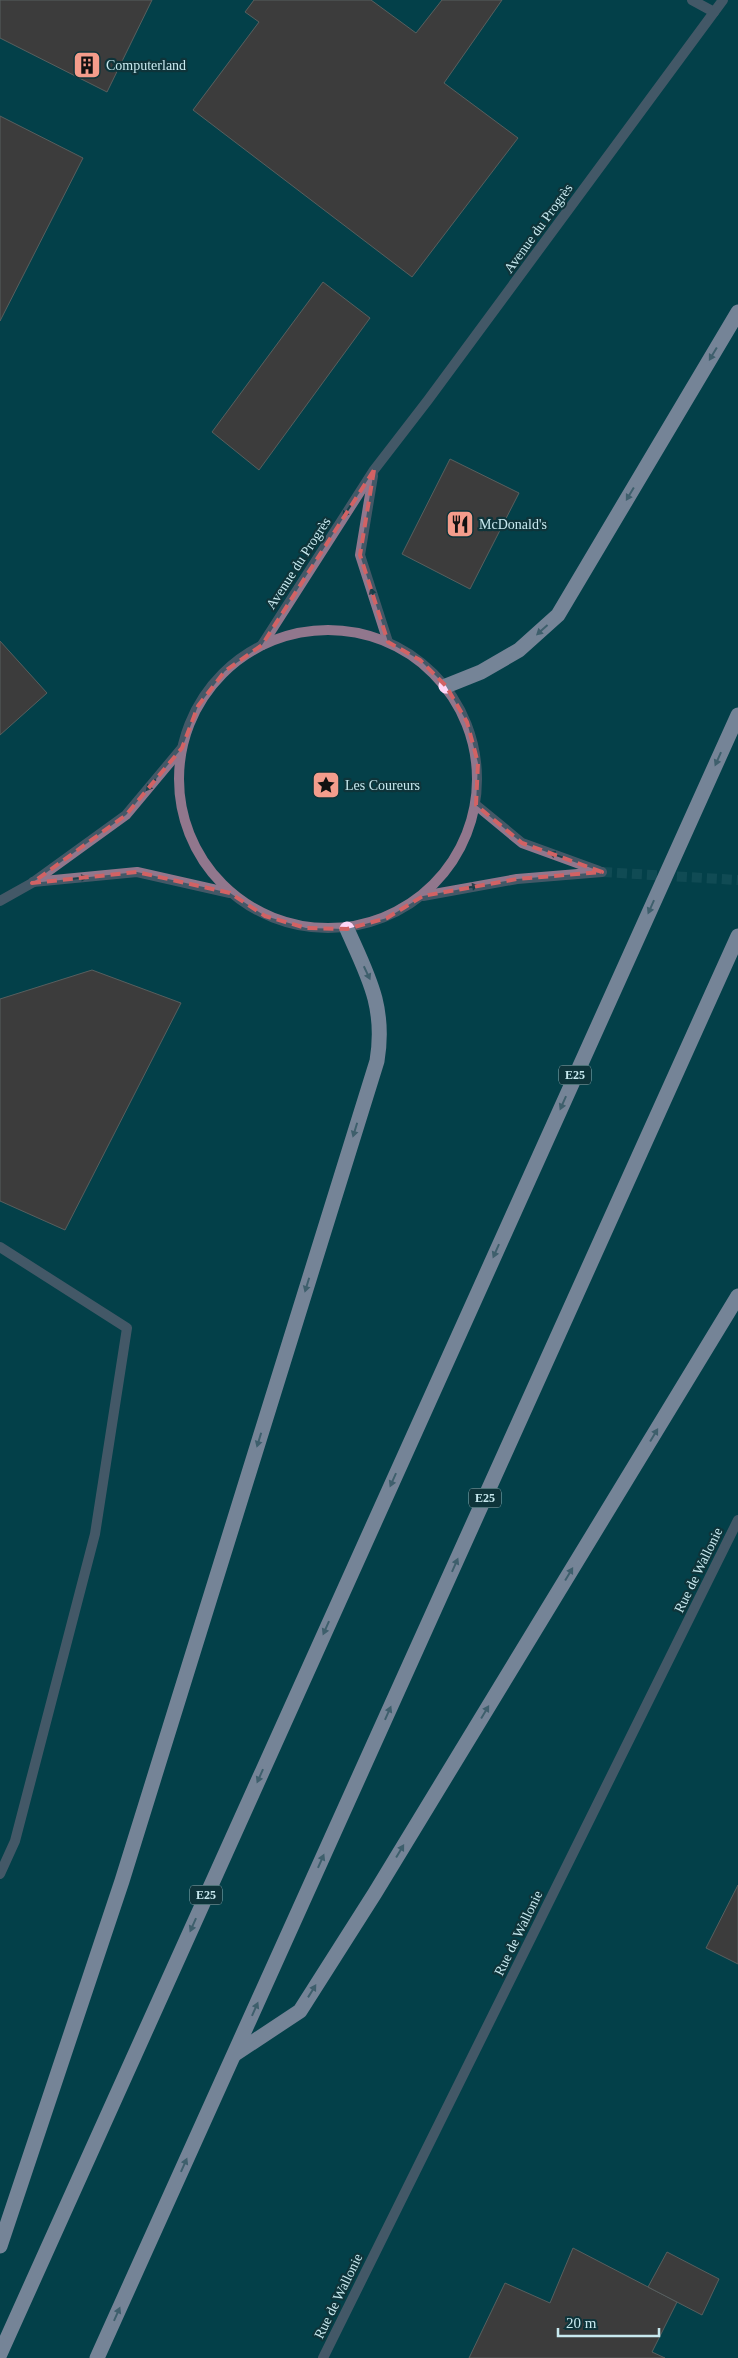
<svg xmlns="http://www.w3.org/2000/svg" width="738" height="2358" font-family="'Times New Roman',serif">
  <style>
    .building { fill: #80392d; stroke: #bc8479 }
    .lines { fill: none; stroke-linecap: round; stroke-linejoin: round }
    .tertiary-tunnel { stroke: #215962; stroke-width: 10; stroke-dasharray: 10 5; stroke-linecap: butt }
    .service { stroke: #91778d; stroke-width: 10 }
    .tertiary { stroke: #91778d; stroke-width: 10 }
    .motorway { stroke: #fed7f7; stroke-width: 15 }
    .oneway { fill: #868698 }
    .oneway2 { fill: #28414b }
    .marked { fill: none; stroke: #d26264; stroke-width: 4; stroke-dasharray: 10 6; stroke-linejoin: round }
    .labels { text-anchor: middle; stroke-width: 4.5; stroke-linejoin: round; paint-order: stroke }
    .shield { fill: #0e343a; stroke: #90b3b9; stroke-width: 1 }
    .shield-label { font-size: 12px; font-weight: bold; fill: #c8e9ef }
    .poi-label { font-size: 14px; fill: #c8e9ef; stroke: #0e343a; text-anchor: start }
    .street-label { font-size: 14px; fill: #c8e9ef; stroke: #0e343a }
  </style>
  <rect width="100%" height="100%" fill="#044049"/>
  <g class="building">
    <path d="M0,0H152L107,92L0,38Z"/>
    <path d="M254,0H371L416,33L442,0H502L444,83L518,138L412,277L193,110L259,22L245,12Z"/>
    <path d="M0,116L83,158L0,321Z"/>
    <path d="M323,282L370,318L259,470L212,432Z"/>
    <path d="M450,459L519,493L470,589L402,554Z"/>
    <path d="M0,641L47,693L0,735Z"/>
    <path d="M92,970L181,1003L65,1230L0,1201V999Z"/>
    <path d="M738,1885V1964L706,1948Z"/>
    <path d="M573,2248L677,2302L652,2352L665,2358H469L505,2283L550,2303Z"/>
    <path d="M667,2252L719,2279L702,2315L648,2287Z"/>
  </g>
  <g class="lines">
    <path class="tertiary-tunnel" d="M602,872L738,880"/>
    <path class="service" d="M0,1247L127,1328L95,1534L15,1841L0,1874"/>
    <g class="tertiary">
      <path d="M692,0L714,12"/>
      <path d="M373,476L360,555L388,642"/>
      <circle cx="328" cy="779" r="149"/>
      <path d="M262,645L374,470L428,400L723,0"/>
      <path d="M476,805L522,843L599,871"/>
      <path d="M33,882L137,872L230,893"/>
      <path d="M423,896L517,879L602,872"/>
      <path d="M0,901L32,883L126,815L182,748"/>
      <path d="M323,2358L738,1520"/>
    </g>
    <g class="motorway">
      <path d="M446,686L481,672L519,650L558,615L738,312"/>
      <path d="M235,2054L300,2011L375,1893L738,1296"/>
      <path d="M0,2246L122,1881L377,1061C386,1007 368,976 347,929"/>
      <path d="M0,2354L738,715"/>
      <path d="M97,2358L738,936"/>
    </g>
  </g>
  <defs><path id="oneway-solid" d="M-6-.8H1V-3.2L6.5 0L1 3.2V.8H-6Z" transform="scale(1.25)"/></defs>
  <g class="oneway">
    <use href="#oneway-solid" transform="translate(713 354) rotate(121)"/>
    <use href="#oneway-solid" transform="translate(630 494) rotate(121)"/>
    <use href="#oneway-solid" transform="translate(542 630) rotate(138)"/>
    <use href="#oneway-solid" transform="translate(718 759) rotate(114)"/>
    <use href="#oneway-solid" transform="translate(651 907) rotate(114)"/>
    <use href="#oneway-solid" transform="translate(367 973) rotate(65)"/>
    <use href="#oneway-solid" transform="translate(563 1103) rotate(114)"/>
    <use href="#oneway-solid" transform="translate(355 1130) rotate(107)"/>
    <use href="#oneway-solid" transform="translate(496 1251) rotate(114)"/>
    <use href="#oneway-solid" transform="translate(307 1285) rotate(107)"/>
    <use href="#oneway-solid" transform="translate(654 1435) rotate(-59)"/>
    <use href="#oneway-solid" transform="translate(259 1440) rotate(107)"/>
    <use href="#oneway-solid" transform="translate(393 1480) rotate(114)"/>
    <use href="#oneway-solid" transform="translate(455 1565) rotate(-66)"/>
    <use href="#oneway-solid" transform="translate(569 1574) rotate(-59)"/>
    <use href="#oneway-solid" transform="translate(326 1628) rotate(114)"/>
    <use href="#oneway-solid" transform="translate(485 1712) rotate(-59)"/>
    <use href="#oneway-solid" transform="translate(388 1713) rotate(-66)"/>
    <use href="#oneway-solid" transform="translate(260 1776) rotate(114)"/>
    <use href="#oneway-solid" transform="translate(400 1851) rotate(-59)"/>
    <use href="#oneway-solid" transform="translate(321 1861) rotate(-66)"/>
    <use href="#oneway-solid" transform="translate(193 1925) rotate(114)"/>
    <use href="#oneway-solid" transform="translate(312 1991) rotate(-58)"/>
    <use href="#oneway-solid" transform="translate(255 2009) rotate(-66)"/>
    <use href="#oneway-solid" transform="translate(184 2165) rotate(-66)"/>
    <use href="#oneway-solid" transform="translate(117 2314) rotate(-66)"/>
  </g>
  <g class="oneway2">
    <use href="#oneway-solid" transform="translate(347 511) rotate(123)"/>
    <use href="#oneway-solid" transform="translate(373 595) rotate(-108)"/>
    <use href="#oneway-solid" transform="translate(151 785) rotate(130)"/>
    <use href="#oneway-solid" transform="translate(556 855) rotate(-160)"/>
    <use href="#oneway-solid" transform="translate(80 878) rotate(-6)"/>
    <use href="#oneway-solid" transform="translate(471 887) rotate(-10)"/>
  </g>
  <path d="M0 0H738V2358H0ZM374,470L360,555L388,642L420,660L446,686L467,722L478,763L476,805L522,843L602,872L517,879L423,896L387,918L347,929L306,928L265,916L230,893L137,872L32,883L126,815L182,748L198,706L225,671L262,645Z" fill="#044049" fill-opacity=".55" fill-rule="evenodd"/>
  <path class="marked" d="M374,470L360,555L388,642L420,660L446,686L467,722L478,763L476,805L522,843L602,872L517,879L423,896L387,918L347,929L306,928L265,916L230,893L137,872L32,883L126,815L182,748L198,706L225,671L262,645Z"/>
  <defs>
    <g id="building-square" transform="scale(1.4375)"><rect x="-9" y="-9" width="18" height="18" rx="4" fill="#f49d8c" stroke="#0e343a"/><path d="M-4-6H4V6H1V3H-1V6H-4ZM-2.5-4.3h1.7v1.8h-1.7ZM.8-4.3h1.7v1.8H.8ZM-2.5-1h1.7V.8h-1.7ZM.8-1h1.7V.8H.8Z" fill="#111"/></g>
    <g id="restaurant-square" transform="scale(1.4375)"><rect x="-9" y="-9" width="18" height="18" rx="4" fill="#f49d8c" stroke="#0e343a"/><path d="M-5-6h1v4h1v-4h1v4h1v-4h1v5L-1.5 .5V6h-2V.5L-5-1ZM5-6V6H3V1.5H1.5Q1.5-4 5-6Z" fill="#111"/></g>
    <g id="sight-square" transform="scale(1.4375)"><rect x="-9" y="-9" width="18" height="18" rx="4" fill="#f49d8c" stroke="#0e343a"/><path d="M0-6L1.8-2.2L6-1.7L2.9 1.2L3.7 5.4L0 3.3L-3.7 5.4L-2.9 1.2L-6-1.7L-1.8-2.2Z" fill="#111"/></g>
  </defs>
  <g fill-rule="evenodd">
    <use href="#building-square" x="87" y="65"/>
    <use href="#restaurant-square" x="460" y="524"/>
    <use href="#sight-square" x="326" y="785"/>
  </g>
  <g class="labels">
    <g class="shield">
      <rect x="559" y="1065.5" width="32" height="19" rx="4"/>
      <rect x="469" y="1488.5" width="32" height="19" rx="4"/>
      <rect x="190" y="1885.5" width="32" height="19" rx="4"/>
    </g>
    <g class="shield-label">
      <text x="575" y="1079">E25</text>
      <text x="485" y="1502">E25</text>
      <text x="206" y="1899">E25</text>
    </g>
    <g class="poi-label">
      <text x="106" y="70">Computerland</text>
      <text x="479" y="529">McDonald's</text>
      <text x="345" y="790">Les Coureurs</text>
    </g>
    <g class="street-label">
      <text transform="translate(538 228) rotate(-54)" y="5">Avenue du Progrès</text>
      <text transform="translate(298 563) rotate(-57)" y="5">Avenue du Progrès</text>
      <text transform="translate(698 1570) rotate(-64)" y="5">Rue de Wallonie</text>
      <text transform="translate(518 1933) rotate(-64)" y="5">Rue de Wallonie</text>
      <text transform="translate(338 2296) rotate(-64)" y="5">Rue de Wallonie</text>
    </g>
  </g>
  <path d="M558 2328v8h101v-8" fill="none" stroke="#c8e9ef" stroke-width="2.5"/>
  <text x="566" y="2328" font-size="15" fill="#c8e9ef" stroke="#0e343a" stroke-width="4" paint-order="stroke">20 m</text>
</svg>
